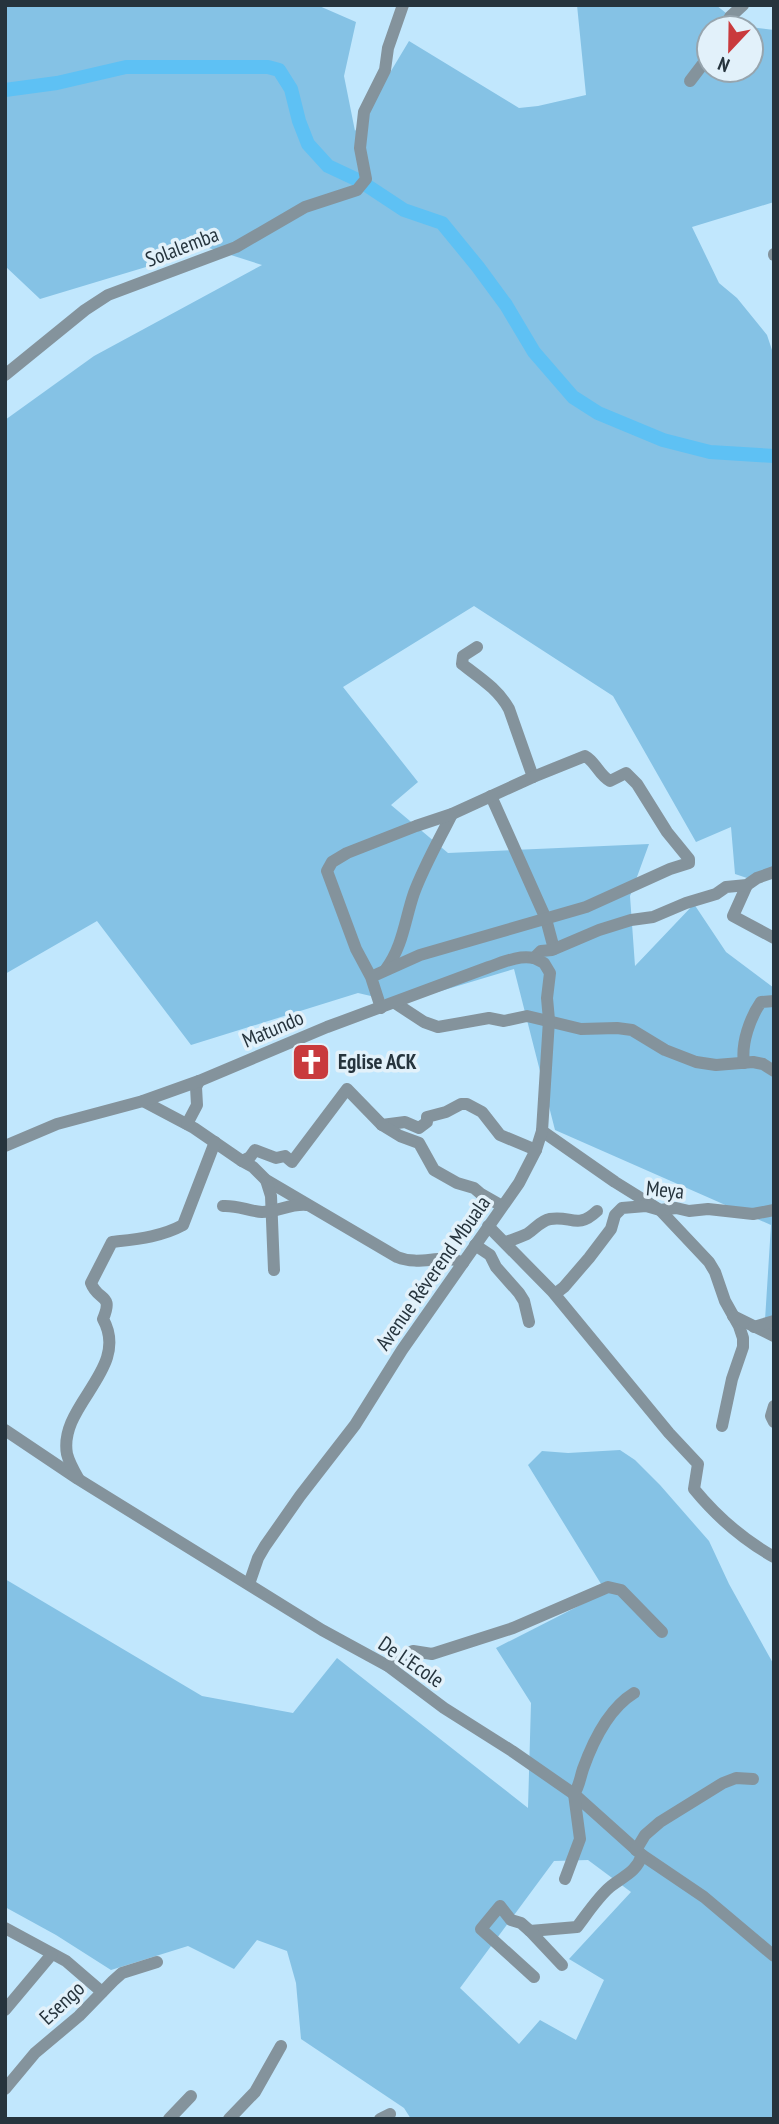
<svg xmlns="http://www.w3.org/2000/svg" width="779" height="2124" font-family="'PT Sans Narrow',sans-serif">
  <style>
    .green { fill: #85c2e5; fill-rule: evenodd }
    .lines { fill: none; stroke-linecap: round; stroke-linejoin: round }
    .river { stroke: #5ec1f4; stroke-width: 14 }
    .minor { stroke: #84939c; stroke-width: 12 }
    .labels { text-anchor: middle; stroke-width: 7; stroke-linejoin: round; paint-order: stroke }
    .street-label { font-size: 21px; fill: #26343d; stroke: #e2f1fa }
    .poi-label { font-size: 21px; font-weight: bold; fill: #26343d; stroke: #e2f1fa; text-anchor: start }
  </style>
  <rect width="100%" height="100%" fill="#c1e7fd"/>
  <g class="green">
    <path d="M5,5H317L356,22L344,76L355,131L409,41L519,108L538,106L586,95L577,5H716L742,26L774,30V202L692,227L719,283L737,298L767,335L774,356V867L747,878L735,874L731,827L696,842L613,696L474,606L343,687L418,782L391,805L448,853L649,844L630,896L635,966L694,904L726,952L774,988V1338L764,1336L771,1225L555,1130L514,969L401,1003L358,993L191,1045L97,921L5,974V420L94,356L262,265L209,248L40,299L5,266ZM709,28H751V70H709Z"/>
    <path d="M620,1450L635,1460L660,1485L709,1541L729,1584L774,1665V2119H411L404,2108L301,2039L296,1983L287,1951L257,1940L234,1969L188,1946L111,1970L56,1935L5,1907V1579L202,1696L293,1713L337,1658L528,1808L531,1703L496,1648L606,1592L528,1465L542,1451L568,1453ZM588,1860L631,1892L569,1959L604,1980L576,2040L540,2020L519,2044L460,1988L554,1861Z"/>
  </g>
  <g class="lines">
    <path class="river" d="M5,90L57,83L126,67H268L279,70L291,89L299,121L308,144L328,166L360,181L404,210L442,223L478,267L506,305L534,352L573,397L598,413L663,440L710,452L774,456"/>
    <g class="minor">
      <path d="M724,28L730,17L743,5"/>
      <path d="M690,81L709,56"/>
      <path d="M774,254V255"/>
      <path d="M5,375L85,310L108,295L236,247L305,207L357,190L366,179L360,148L364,112L385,70L388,48L403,5"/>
      <path d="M477,647L463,656L462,664C480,678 498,689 509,709L533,777"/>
      <path d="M491,796L546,919L554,949"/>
      <path d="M747,885L733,916L774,938"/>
      <path d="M386,969C403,946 405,919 414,893C424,866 439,840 452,814"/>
      <path d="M371,977L356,949L327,871L332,862L347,853L416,826L452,814L533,777L585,756C595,761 599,775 610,781L626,773L637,784L667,832L689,859V863L670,869L586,907L420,955L371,977L381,1008"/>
      <path d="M395,1003L424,1022L438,1027L489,1018L504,1021L527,1016L581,1029L617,1028L632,1030L665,1050L696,1062L716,1065L753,1062L763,1064L774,1071"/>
      <path d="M744,1063C741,1043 750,1018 761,1002L774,1001"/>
      <path d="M143,1101L194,1128L242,1161L250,1157L255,1150L276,1158L285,1156L292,1162L347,1089L382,1125L405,1122L419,1128L427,1122V1117L446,1112L461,1104H467L482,1112L500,1135L536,1150"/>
      <path d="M187,1124L197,1105L196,1087L199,1081"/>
      <path d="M382,1125L400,1136L419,1143L434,1170L457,1183L474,1188L481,1194L502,1206"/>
      <path d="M542,1131L615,1182L660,1210L709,1262L715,1272L725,1301L739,1326L743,1338V1347L732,1379L722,1426"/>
      <path d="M5,1146L57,1124L143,1101L199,1081L327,1027L489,967C504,962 518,955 534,958L541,951L552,950L599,930L631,920L653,917L686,903L716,894L726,887L747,885L757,878L774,872"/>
      <path d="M242,1161L253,1167L266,1180L397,1257C422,1267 441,1252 463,1263"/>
      <path d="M266,1180L271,1196L274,1270"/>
      <path d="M223,1206C237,1205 248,1211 262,1212C277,1212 292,1203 307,1205"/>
      <path d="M488,1226L552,1291L669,1433L698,1464L694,1489C717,1517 742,1539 774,1557"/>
      <path d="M506,1242C513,1240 520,1237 527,1234C535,1229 540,1221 550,1219C571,1215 577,1230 597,1211"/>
      <path d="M475,1245L490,1255L496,1267L519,1293L524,1301L529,1322"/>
      <path d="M555,1294L564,1287L589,1258L611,1229L615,1215L622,1208L646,1206L660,1210L676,1208L689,1211L708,1209L753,1214L774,1210"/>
      <path d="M733,1316L774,1336"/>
      <path d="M754,1327L774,1321"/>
      <path d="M774,1406L771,1416L774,1422"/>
      <path d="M5,1430L78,1479L322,1630L388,1666L444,1708L512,1751L574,1794L642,1855L704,1897L774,1956"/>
      <path d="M78,1478C74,1471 69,1462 67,1454C58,1405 131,1369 103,1319C114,1293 98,1302 91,1283L112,1242C137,1239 161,1237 183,1225L215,1142"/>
      <path d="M249,1584L258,1558L265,1546L300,1496L355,1425L402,1350L519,1183L536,1150L542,1131L549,1020L547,998L550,973L544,963L534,958"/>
      <path d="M388,1666L413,1651L432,1654L513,1628L608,1587L621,1590L662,1632"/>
      <path d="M636,1850L645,1835L660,1822L723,1783L736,1778L753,1779"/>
      <path d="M565,1879L580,1839L574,1794C579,1787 580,1778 583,1769C593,1741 608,1709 634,1693"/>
      <path d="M5,1928L66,1961L102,1992"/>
      <path d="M530,1931L577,1927C587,1914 598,1897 610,1887C623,1876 636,1873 642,1855"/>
      <path d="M534,1977L481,1929L500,1906L511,1920L521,1923L530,1931L562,1965"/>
      <path d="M5,2010L52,1954"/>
      <path d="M5,2089L35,2053L79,2016L113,1981L122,1973L157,1962"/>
      <path d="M169,2119L191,2096"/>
      <path d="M229,2119L255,2092L281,2046"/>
      <path d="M380,2119L390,2114"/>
    </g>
  </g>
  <defs>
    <g id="church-square" transform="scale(2.0125)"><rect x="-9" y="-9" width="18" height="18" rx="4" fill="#c93a3d" stroke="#e2f1fa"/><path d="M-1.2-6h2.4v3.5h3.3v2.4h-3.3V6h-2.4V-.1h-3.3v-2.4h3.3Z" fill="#fff"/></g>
  </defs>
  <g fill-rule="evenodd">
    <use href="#church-square" x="311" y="1062"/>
  </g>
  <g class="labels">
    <g class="street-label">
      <text transform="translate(182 247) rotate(-21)" y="7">Solalemba</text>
      <text transform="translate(273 1029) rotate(-23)" y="7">Matundo</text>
      <text transform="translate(665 1190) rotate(5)" y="7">Meya</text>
      <text transform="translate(433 1273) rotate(-55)" y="7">Avenue Réverend Mbuala</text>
      <text transform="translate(411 1662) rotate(34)" y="7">De L'Ecole</text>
      <text transform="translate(62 2003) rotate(-43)" y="7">Esengo</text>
    </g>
    <g class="poi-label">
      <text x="338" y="1069">Eglise ACK</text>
    </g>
  </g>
  <rect width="779" height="2124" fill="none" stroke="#26343d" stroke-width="14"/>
  <g transform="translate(730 49) rotate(202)"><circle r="33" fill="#e2f1fa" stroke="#97a5ae" stroke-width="2"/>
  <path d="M0-5L12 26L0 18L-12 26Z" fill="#c93a3d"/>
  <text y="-10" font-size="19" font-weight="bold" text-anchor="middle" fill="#26343d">N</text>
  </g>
</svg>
